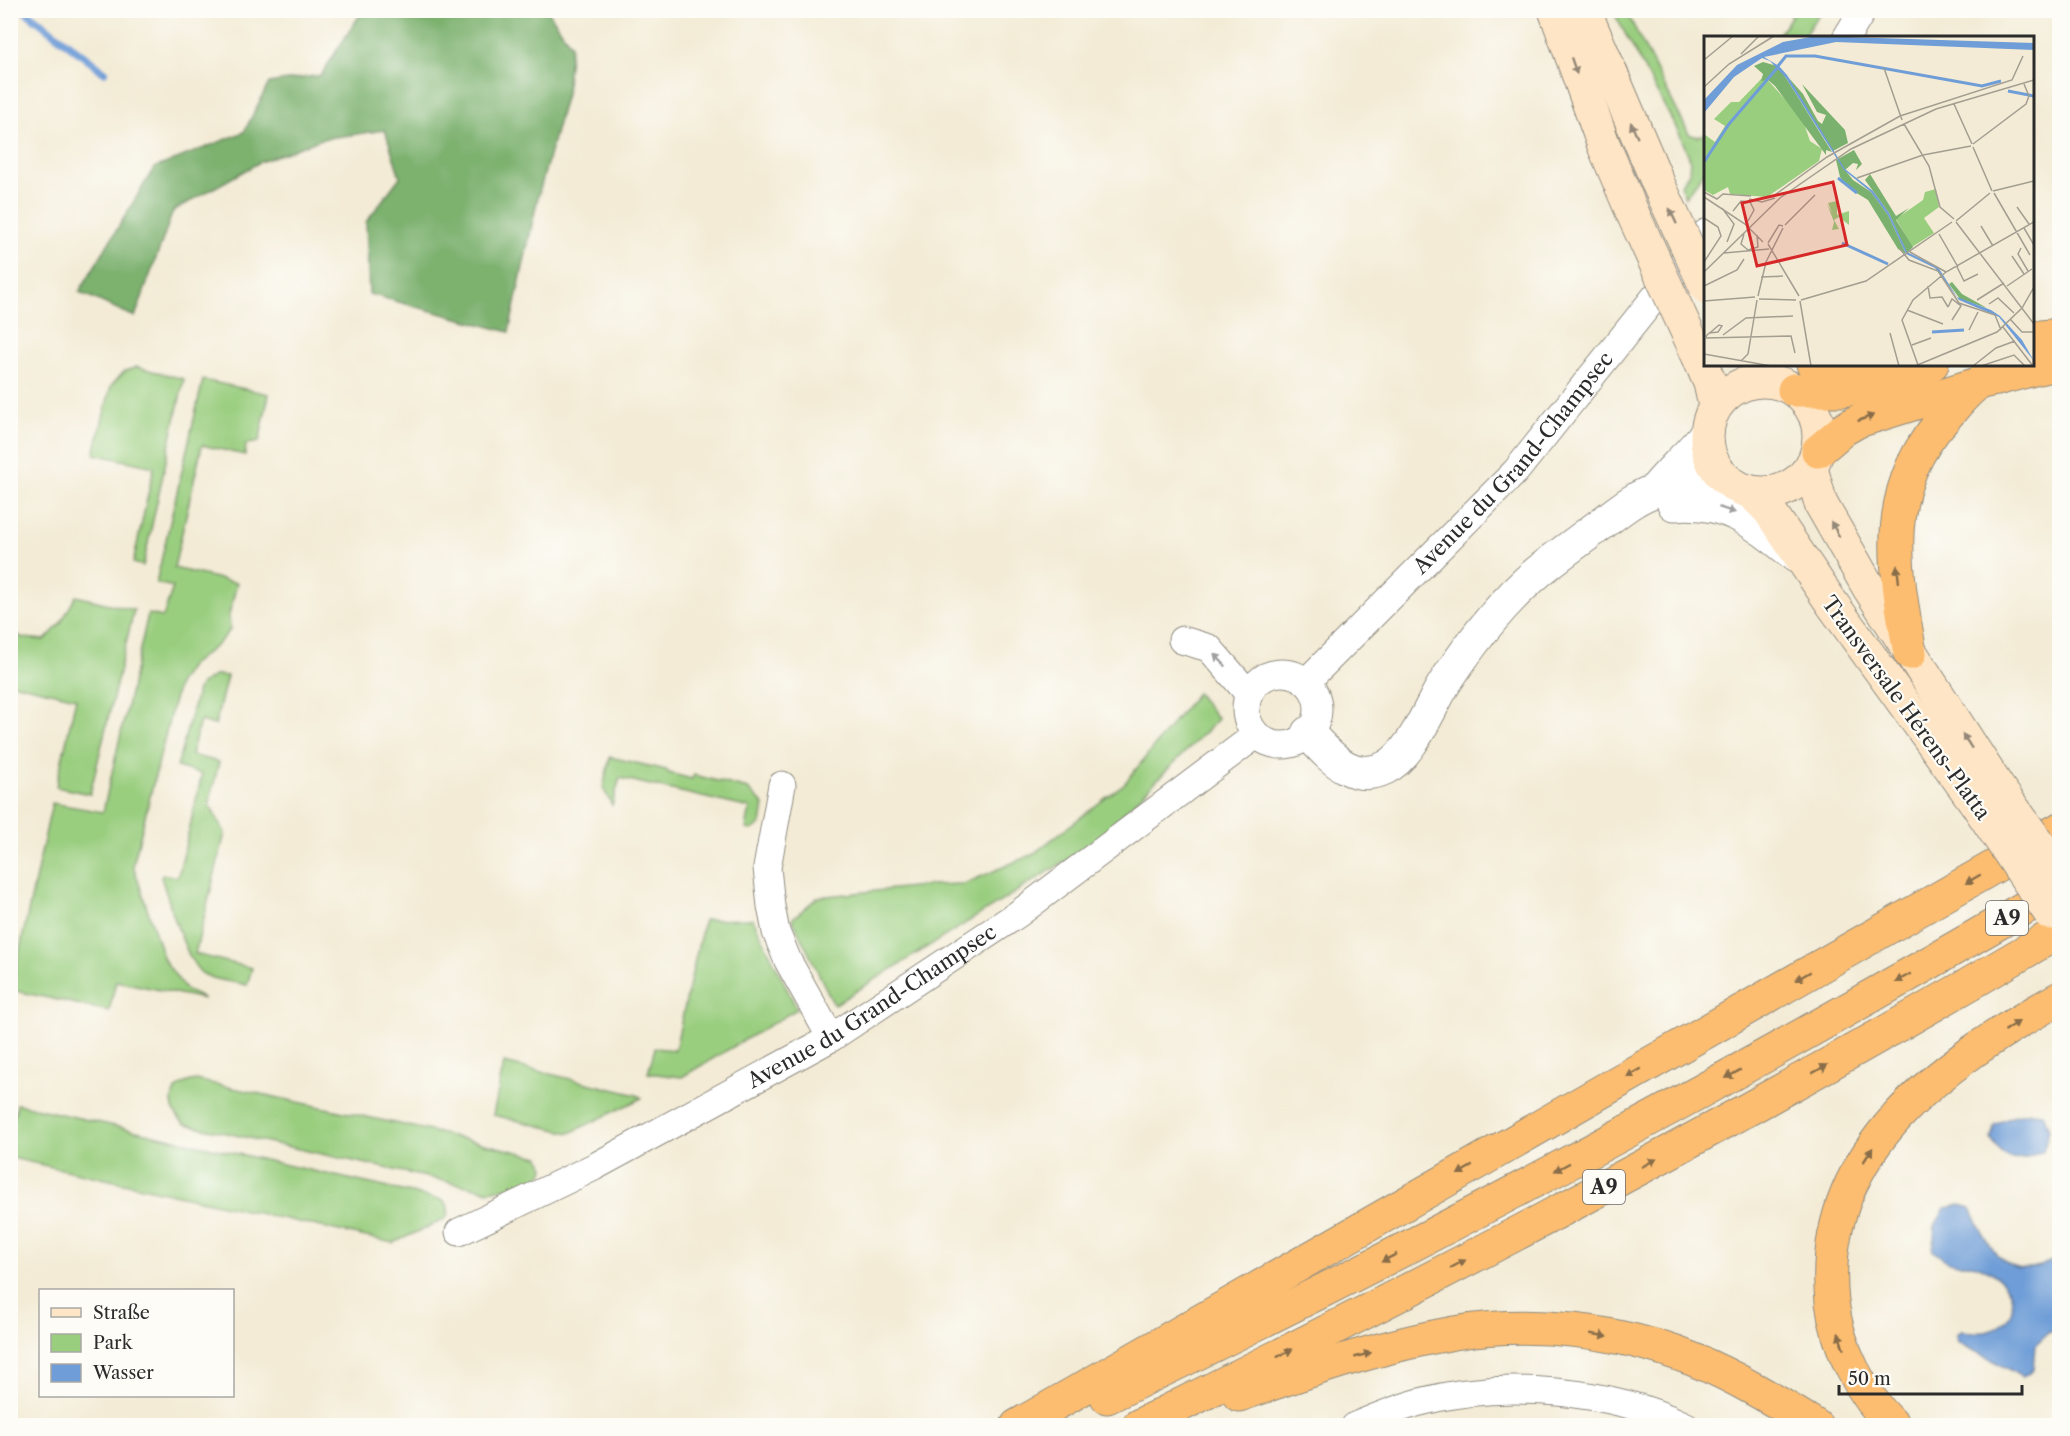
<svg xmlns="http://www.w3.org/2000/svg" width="2070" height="1436" font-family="'Libre Caslon Text',serif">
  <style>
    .green { fill: #9ace7f; stroke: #627c55; stroke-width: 1.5 }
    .forest { fill: #7bb16e; stroke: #536e4c; stroke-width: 1.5 }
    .water { fill: #6e9dd7; stroke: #4c6481; stroke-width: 1.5 }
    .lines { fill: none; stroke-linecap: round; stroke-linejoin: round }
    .stream { stroke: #6e9dd7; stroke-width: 8 }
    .minor-casing { stroke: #8f8b80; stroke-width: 29 }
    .tertiary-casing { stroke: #8f8b80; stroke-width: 35 }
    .secondary-casing { stroke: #8f8b80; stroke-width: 35 }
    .motorway-casing { stroke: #8f8b80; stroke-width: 35 }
    .minor { stroke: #fff; stroke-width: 27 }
    .tertiary { stroke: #fff; stroke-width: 33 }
    .secondary { stroke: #fee5c5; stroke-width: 33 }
    .motorway { stroke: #fcbd6f; stroke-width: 33 }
    .secondary-bridge-casing { stroke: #8f8b80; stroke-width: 35; stroke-linecap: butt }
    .secondary-bridge { stroke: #fee5c5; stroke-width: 33 }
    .oneway { fill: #948878 }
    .oneway2 { fill: #896d4a }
    .oneway3 { fill: #a0a0a0 }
    .labels { text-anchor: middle; stroke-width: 4.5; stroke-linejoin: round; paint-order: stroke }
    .shield { fill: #fdfcf7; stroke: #6a6a68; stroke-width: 1.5 }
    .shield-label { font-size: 20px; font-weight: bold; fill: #2b2b2b }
    .street-label { font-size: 21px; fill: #2b2b2b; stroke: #fdfcf7 }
    .inset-river { fill: none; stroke: #6e9dd7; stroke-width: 3 }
    .inset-road { fill: none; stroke: #a39e91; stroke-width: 1.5 }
    .view { fill: #d62828; fill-opacity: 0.15; stroke: #d62828; stroke-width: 3 }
    .inset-edge { fill: none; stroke: #2b2b2b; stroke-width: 3 }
  </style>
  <rect width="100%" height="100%" fill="#fdfcf7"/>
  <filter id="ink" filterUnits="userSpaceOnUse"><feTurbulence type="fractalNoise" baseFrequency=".0167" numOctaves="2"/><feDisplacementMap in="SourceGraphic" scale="12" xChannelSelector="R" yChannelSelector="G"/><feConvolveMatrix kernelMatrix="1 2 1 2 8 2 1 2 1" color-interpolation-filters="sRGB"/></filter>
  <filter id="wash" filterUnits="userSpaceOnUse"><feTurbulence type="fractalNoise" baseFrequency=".008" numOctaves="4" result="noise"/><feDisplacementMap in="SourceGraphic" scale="24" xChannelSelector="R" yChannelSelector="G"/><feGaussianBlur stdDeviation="1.35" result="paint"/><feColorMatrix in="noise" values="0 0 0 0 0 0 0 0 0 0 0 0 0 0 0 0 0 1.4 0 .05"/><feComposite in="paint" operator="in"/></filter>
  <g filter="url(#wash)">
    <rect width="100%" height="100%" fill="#f3ebd5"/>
    <g class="green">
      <path d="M1613,11H1626L1689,134L1697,137L1705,134V171L1685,197L1681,185L1689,173L1690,159L1680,135Z"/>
      <path d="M1795,11H1821L1803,37H1777Z"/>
      <path d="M137,367L184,379L143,566L133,563L154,467L94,454L111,386L125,371Z"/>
      <path d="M203,380L269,394L259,442L246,444L245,455L202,445L174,568L237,583L229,615L230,630L217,645L190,666L178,684L133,865L164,960L186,990L204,999L116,981L109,1011L11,990L52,803L103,812L148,614L163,617L173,587L156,583Z"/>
      <path d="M76,596L134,610L90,794L56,787L76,698L11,683V631L23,638L45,640L60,624Z"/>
      <path d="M216,675L227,676L215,725L200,721L191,755L219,762L209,804L225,833L195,954L252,968L247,985C234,982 218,981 205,975C187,968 168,897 161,877L163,874L177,877L180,869L202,774L177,767L197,692L201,684Z"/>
      <path d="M1197,693L1218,719L1093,844L834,1005L792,919L818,897L932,885L964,884L1033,854L1125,783Z"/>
      <path d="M610,757L666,770L669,773L692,779L694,775L748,789L764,805L761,824L752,830L746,829L750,808L620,778L612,805L603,788Z"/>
      <path d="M753,919L797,1009L682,1077L648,1073L655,1048L675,1050L704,920Z"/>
      <path d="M504,1063L637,1095L642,1098L570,1133L493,1115Z"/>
      <path d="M196,1080L413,1127L539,1157C560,1185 506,1186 490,1191L185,1124C165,1107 168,1085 196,1080Z"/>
      <path d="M17,1104L442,1200L448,1206V1216L443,1220L393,1243L11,1158V1133Z"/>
    </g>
    <path class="forest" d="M457,11H548L571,45L566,94L538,197L509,332L369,294L366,222L400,177L385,130L322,139L260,162L173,211L135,317L79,292L154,168L244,132L269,83L321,75L361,13L436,15Z"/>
    <g class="water">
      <path d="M2031,1112L2043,1113L2049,1130L2043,1151C2018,1162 2005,1164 1991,1138L1994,1125L2016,1115Z"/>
      <path d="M1960,1205L1971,1208C1989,1250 2008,1288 2059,1257V1334L2049,1332L2035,1345L2033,1370L2023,1377L1958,1342L1956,1335L1961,1331C1979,1333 1994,1335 2007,1319C2024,1297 1997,1271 1976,1265C1969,1263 1960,1265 1953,1263C1946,1262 1939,1255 1933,1251L1935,1226L1945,1208Z"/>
    </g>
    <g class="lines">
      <path class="stream" d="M24,10L104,72"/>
    </g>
  </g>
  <g filter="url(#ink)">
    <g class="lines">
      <g class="minor-casing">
        <g id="minor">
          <path d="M1846,38L1863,10"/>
          <path d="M1182,640L1209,648L1248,693"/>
          <circle cx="1282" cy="709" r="36"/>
          <path id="s1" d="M1306,682L1516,471L1706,233"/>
          <path d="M782,785L767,868L771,906L776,932L788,961L831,1038"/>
          <path id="s2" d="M459,1232L594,1167L831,1038L1018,914L1256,735"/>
          <path d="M1355,1426C1376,1417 1398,1408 1420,1402C1502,1380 1610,1389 1686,1426"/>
        </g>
      </g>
      <g class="tertiary-casing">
        <g id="tertiary">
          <path d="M1655,490C1671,470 1690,454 1707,433"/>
          <path d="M1674,504C1727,498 1758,525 1796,556"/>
          <path d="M1308,733C1329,755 1351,784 1385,768C1412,755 1429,708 1444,684C1470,644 1501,603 1538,572C1556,557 1576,543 1596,528C1614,515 1635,496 1657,490C1682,483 1708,483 1734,485"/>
        </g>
      </g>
      <g class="secondary-casing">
        <g id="secondary">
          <path d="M1555,10L1604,146L1633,214"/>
          <path d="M1584,10L1658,183"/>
          <path d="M1697,353L1710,383L1715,406"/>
          <circle cx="1763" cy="437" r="56"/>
          <path d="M1811,468L1821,504L1869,588L1999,789"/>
          <path d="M1751,492L1769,510L1833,605L1976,803"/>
        </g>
      </g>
      <g class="motorway-casing">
        <g id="motorway">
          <path d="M2032,338L2060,335"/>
          <path d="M1813,364L1830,366L1863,364"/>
          <path d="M1794,390H1843L1857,388L1932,364"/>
          <path d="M1818,451L1844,429L1858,421L1974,385"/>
          <path d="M1910,653C1894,564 1880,487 1947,415C1956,405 1967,390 1979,383C1984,381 1992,380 1997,379C2018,373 2038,367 2060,364"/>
          <path d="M1239,1395C1309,1371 1380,1346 1454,1333C1532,1320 1618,1330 1692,1359C1736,1377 1776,1401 1816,1426"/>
          <path d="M1107,1397C1432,1241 1749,1070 2060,887"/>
          <path d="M1017,1426L2060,829"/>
          <path d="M1138,1426C1451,1272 1760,1109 2060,931"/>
          <path d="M1894,1426C1860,1393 1838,1349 1832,1302C1816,1151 1943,1063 2060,998"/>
        </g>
      </g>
      <use href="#minor" class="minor"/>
      <use href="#tertiary" class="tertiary"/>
      <use href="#secondary" class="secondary"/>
      <use href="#motorway" class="motorway"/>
      <g class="secondary-bridge-casing">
        <g id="secondary-bridge">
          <path d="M1658,183L1706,287"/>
          <path d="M1633,214L1697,353"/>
          <path d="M1999,789L2060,873"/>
          <path d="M1976,803L2050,913"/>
        </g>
      </g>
      <use href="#secondary-bridge" class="secondary-bridge"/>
    </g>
    <defs><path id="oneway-solid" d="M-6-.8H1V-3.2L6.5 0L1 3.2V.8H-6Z" transform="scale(1.5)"/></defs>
    <g class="oneway">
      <use href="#oneway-solid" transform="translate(1574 66) rotate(71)"/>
      <use href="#oneway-solid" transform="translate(1634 130) rotate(-114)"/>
      <use href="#oneway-solid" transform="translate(1673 216) rotate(-115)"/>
      <use href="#oneway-solid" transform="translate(1835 529) rotate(-120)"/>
      <use href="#oneway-solid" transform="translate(1967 741) rotate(-123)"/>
    </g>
    <g class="oneway2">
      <use href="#oneway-solid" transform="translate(1866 418) rotate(-20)"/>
      <use href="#oneway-solid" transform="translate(1898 574) rotate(-96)"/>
      <use href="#oneway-solid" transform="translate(1973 879) rotate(150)"/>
      <use href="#oneway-solid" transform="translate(1803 976) rotate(150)"/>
      <use href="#oneway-solid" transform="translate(1903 978) rotate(150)"/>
      <use href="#oneway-solid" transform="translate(2012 1026) rotate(-33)"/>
      <use href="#oneway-solid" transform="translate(1820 1069) rotate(-29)"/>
      <use href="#oneway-solid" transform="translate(1634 1073) rotate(150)"/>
      <use href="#oneway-solid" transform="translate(1733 1074) rotate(151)"/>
      <use href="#oneway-solid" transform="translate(1868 1155) rotate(-57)"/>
      <use href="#oneway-solid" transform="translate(1649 1163) rotate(-28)"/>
      <use href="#oneway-solid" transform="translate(1562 1167) rotate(152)"/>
      <use href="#oneway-solid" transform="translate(1465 1170) rotate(150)"/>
      <use href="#oneway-solid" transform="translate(1389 1258) rotate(153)"/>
      <use href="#oneway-solid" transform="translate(1458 1264) rotate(-28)"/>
      <use href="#oneway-solid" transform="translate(1599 1335) rotate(9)"/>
      <use href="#oneway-solid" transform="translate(1841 1341) rotate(-108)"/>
      <use href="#oneway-solid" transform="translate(1285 1353) rotate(-27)"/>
      <use href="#oneway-solid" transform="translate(1363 1355) rotate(-16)"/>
    </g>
    <g class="oneway3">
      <use href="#oneway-solid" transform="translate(1727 510) rotate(18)"/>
      <use href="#oneway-solid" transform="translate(1220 660) rotate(-134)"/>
    </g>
  </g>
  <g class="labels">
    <g class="shield">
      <rect x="1986" y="901" width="42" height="34" rx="4.5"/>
      <rect x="1583" y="1170" width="42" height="34" rx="4.5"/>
    </g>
    <g class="shield-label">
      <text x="2007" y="925">A9</text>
      <text x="1604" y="1194">A9</text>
    </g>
    <g class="street-label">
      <text dy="7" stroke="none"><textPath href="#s1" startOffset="302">Avenue du Grand-Champsec</textPath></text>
      <text transform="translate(1906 708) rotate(54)" y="7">Transversale Hérens-Platta</text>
      <text dy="7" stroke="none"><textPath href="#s2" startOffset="471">Avenue du Grand-Champsec</textPath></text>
    </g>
  </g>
  <g transform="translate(1704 36)">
    <rect width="330" height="330" fill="#f3ebd5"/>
    <path d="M60,40L98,82L106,105L118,113L115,125L63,161L26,158L24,151L9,159L0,154V98L11,106L21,90L10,83L27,66H35ZM232,153L235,171L220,182L230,197L208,211L192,183L219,164L221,156ZM133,165V179L145,175V189L135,181L130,184L135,193L128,194L130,186L123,168L128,177L124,167Z" fill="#9ace7f"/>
    <path d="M59,26L73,30L82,42L128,116L122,114V119L71,50L64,44L57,45L59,38L50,30ZM84,41L99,58L114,85L118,88L122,79L113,76L98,48L141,94L144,107L129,115ZM150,114L158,128L152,134L154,128L149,127L141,134L149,144L167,156L184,179L202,218L194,213L164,164L146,153L136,141L132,124ZM166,138L192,180L205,172L192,184L209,211L203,217L185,177L161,144ZM248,246L258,258L283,272L256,263L245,248Z" fill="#7bb16e"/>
    <path d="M112,0L330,7V14L132,6L60,21L75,30L83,39L141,133L169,155L185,177L203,216L234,231L253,261L287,274L296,280L318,304L330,325L295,281L255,264L231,232L202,218L184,179L167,156L140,134L82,42L66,25L58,22L30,41L0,77V64L33,29L79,6Z" fill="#6e9dd7"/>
    <path class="inset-river" d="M74,30L82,20H111L278,50L297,45M304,55L330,60M0,126L25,88L74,31M134,142L153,157M138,207L184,228M228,296L260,294"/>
    <path class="inset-road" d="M37,18L55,0M0,24L29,0M180,32L198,84M0,51L25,28L70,0M250,68L268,108M200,88L225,130L236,171L250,183M269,108L322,68L325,60L320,48M269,111L288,155M153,142L219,119L267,110M289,155L330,145M0,156L13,163L19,158L47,160M290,157L326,219M0,161L41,188L59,206M68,161L123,121L196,80L308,44L319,20M45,163L58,166L71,162M313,171L325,188M18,172L30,188L23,206M29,175L37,165L46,166L50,174L44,185M0,182L14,191L17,200L0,226M252,185L286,157M252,186L330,288M81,189L111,159M277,190L289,210M320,192L330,209M40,198L37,208L44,214L54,211L53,199M235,198L254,231M64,207L75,189L79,190M64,208L95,260M317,212L314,218L324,235M196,213L205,224L234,235L255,267L291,279L297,294M206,216L242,236M20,217L65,213M308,220L320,238M253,231L260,245L274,238M0,236L76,162L147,113L232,73L330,44M57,241L79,240M0,250L33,234L40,223M224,250L226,262L238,261L244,271M303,250L328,233M54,260L62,226L79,192M55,263L92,264M97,264L162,245L248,186M273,264L300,247M0,265L51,261M96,265L107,330M285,268L294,262L310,277M244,271L248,263L257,270L248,284M203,274L239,288M306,283L318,296H330M299,291L329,330M265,294L274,276M186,297L195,330M19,299L42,282L89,280M2,301L3,299L8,295L15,289L18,290L14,296L5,297M2,302L87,300L91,317M208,309L227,302M0,318L67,330M37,325L44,318L53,264M214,329L198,284L209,264L242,236L330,186M211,330L293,296L318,272L330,251M269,330L292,312L311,305M277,330L310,319L321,330"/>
    <path class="view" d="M129,146L143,209L53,230L38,167Z"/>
    <rect width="330" height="330" class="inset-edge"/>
  </g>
  <rect width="2070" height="1436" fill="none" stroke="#fdfcf7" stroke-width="36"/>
  <rect x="39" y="1289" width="195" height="108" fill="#fdfcf7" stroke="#a9a8a5" stroke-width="1.5"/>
  <rect x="51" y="1308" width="30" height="9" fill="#fee5c5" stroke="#a9a8a5" stroke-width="1.5"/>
  <text x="93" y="1319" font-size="18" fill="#2b2b2b">Straße</text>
  <rect x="51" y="1334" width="30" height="18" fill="#9ace7f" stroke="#a9a8a5" stroke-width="1.5"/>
  <text x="93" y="1349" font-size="18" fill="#2b2b2b">Park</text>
  <rect x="51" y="1364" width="30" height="18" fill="#6e9dd7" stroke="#a9a8a5" stroke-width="1.5"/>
  <text x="93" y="1379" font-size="18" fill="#2b2b2b">Wasser</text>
  <path d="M1839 1385v9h183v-9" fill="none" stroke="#2b2b2b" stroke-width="3"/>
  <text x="1848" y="1385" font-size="18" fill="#2b2b2b" stroke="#fdfcf7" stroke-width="4.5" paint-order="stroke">50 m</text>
</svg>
